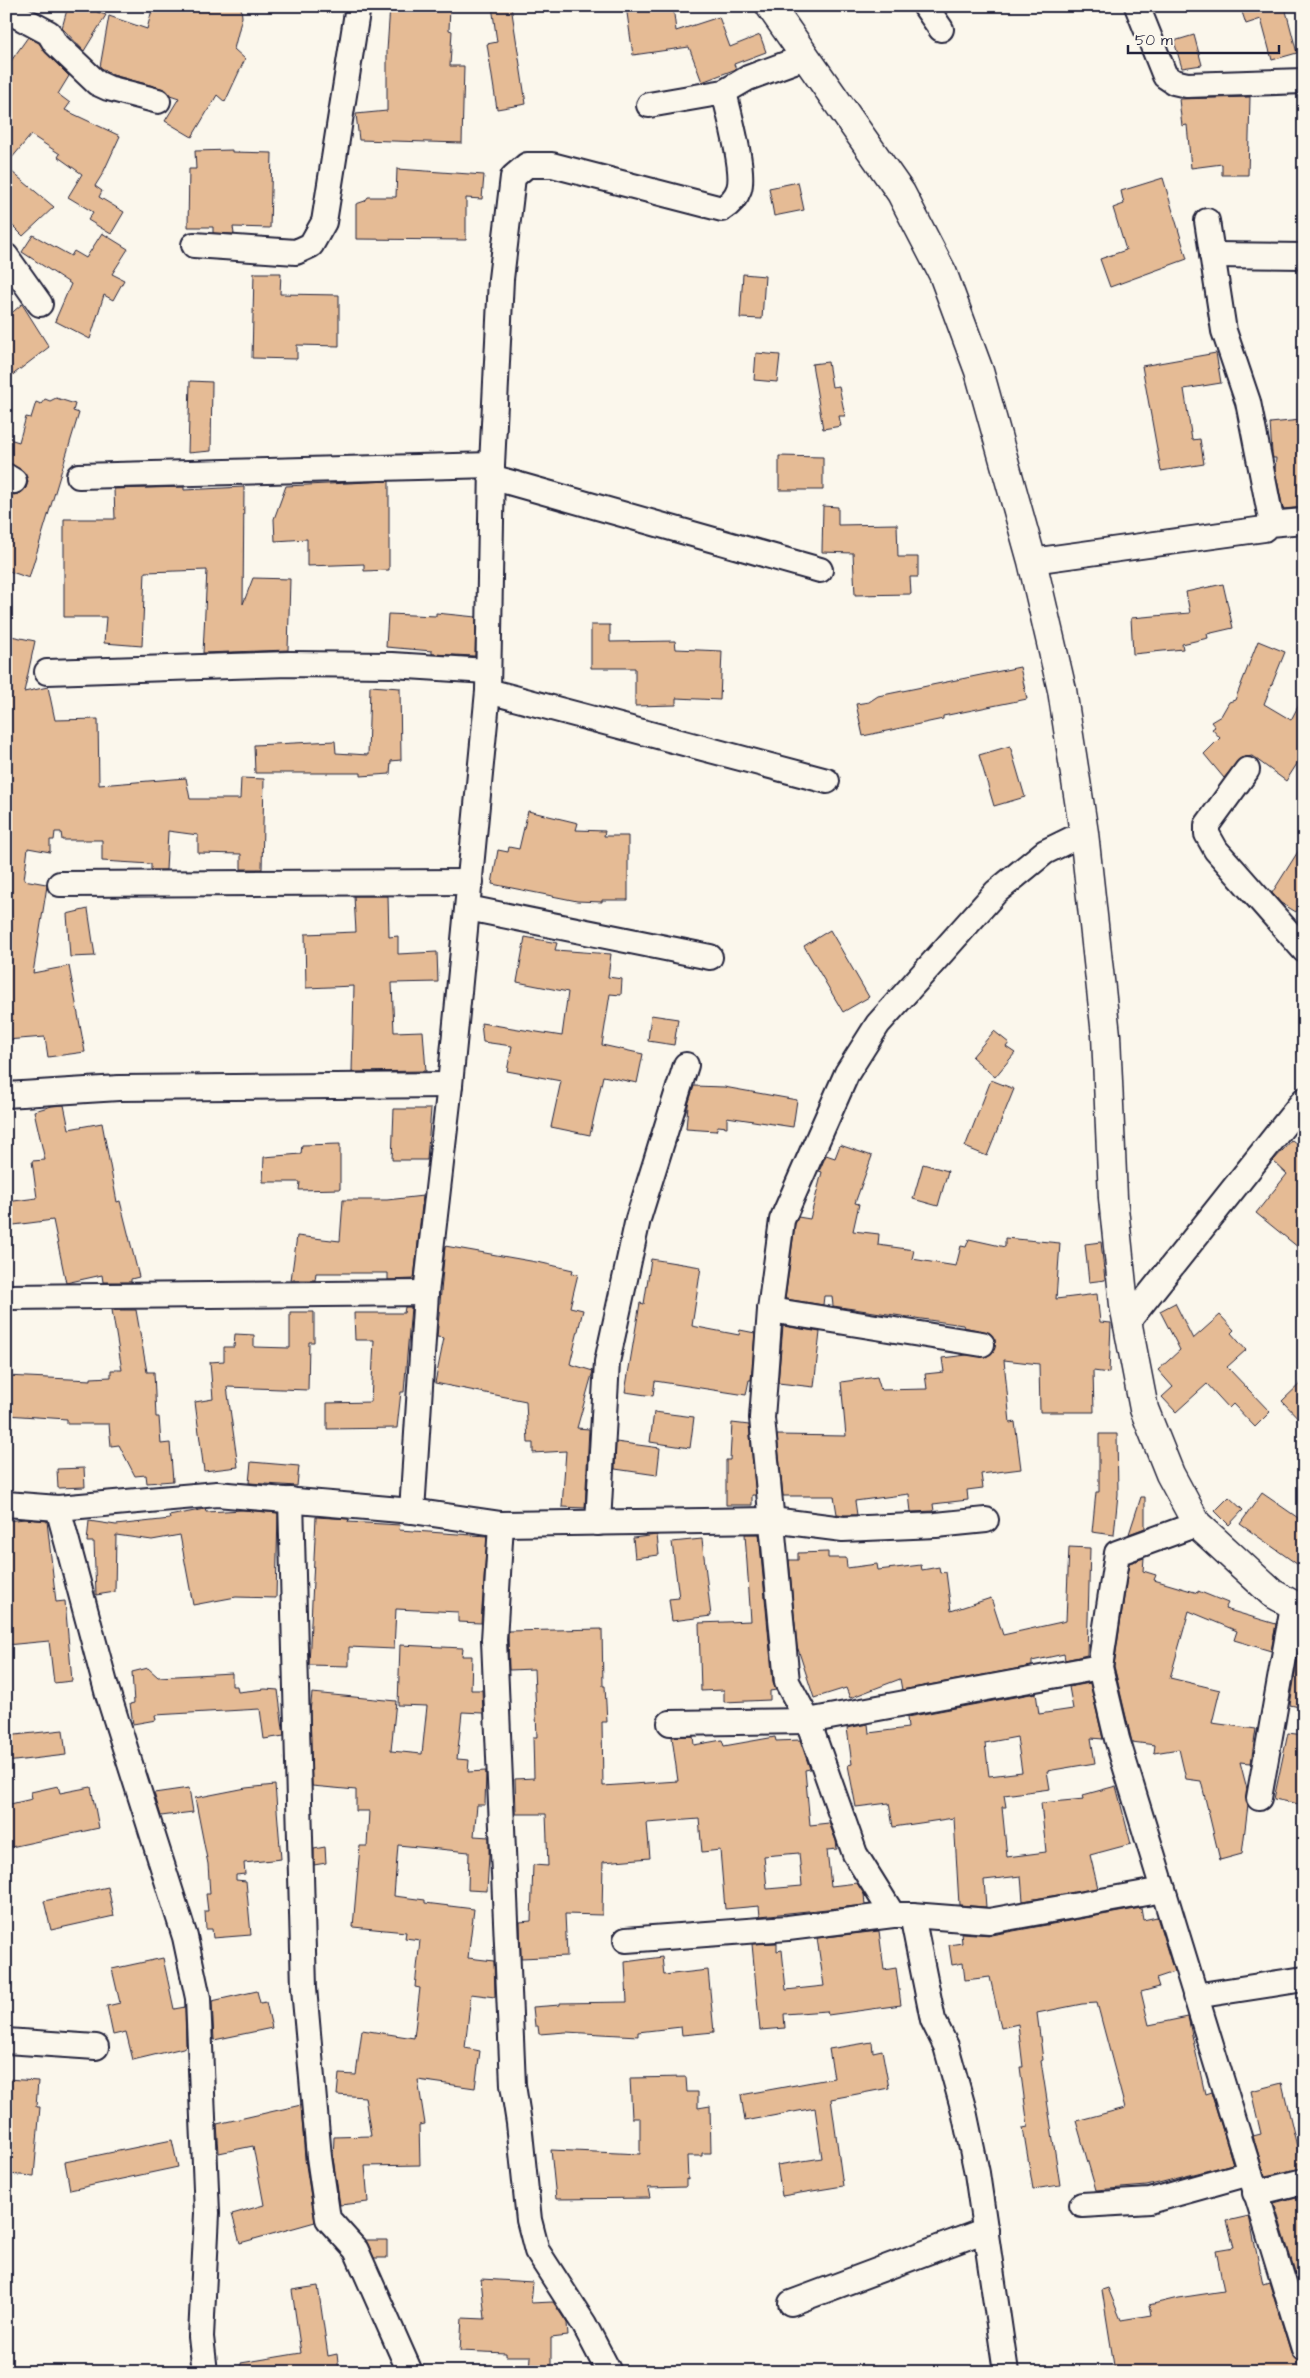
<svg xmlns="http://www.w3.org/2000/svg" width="1310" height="2378" font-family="'Architects Daughter',sans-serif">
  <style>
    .building { fill: #e5bb95; stroke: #22223b; fill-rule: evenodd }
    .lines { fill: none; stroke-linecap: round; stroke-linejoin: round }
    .street-casing { stroke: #22223b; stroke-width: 28 }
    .secondary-casing { stroke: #22223b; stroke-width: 31 }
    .street { stroke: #fbf7ec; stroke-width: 24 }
    .secondary { stroke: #fbf7ec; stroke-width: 28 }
  </style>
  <rect width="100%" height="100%" fill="#fbf7ec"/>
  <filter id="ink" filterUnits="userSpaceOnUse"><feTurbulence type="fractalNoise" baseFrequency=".02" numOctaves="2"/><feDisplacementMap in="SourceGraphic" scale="10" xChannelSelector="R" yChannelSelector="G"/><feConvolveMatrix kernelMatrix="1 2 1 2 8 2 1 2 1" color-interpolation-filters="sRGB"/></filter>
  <g filter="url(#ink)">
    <g class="building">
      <path d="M68,6H98L97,12L106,15L84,51L62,28Z"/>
      <path d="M153,6H241L242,17L234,49L245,59L225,102L217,95L192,137L165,121L179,98L170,95L161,88L113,75L100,67L109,16L147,29Z"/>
      <path d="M390,6H450L449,30L452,31L450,66H464L462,143L359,140L356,114L387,111V51Z"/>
      <path d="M492,6H511L526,104L497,109L487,44L497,42Z"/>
      <path d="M626,6H673L676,31L719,17L730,47L760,35L766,52L734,64L736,69L702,82L689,47L633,55Z"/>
      <path d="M1240,6H1289L1290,10L1286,11L1297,53L1272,60L1261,19L1246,24Z"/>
      <path d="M1194,35L1202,65L1182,68L1174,41Z"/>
      <path d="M28,37L39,43L46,53L69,76L58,94L70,103L65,110L120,136L103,173L95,186L102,191L99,197L124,212L111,234L88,220L93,212L68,197L82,174L58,157L60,154L31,135L6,165V68Z"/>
      <path d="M1250,97L1248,175H1222V164L1191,168L1187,125L1182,126L1179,99Z"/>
      <path d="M232,150V152L272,153L270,228L233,227L234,234L213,233V227H188L189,169H196L195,151Z"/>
      <path d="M6,167L54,207L23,236L6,219Z"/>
      <path d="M397,169L484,175L482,199L466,198V240L356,239V204L365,201L368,197H396Z"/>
      <path d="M1163,178L1187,259L1110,287L1100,259L1126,250L1113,208L1124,204L1121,191Z"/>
      <path d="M798,182L804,210L774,216L769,188Z"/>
      <path d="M102,233L128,249L112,274L124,280L113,300L104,295L90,339L55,321L71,284L22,252L33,235L71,256L74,251L86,258Z"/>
      <path d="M254,273H281L280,294L339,295V346L297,345V359L252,358Z"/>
      <path d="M743,274L765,276L762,319L740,318Z"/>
      <path d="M22,304L49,347L6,380V318Z"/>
      <path d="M756,353L780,355L777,382L754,380Z"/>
      <path d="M1216,353L1221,383L1184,389L1192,440L1200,439L1204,464L1161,471L1142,366Z"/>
      <path d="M828,362L832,387L839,386L845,416H839L841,426L823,429L812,364Z"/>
      <path d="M190,381L212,382L211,451L188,453Z"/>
      <path d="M56,398L75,404L73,411L79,413L29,578L6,570V492L14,495L21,493L26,488L28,481L22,470L6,462V438L19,442L26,417L31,418L36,402L41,404L45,399L50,401Z"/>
      <path d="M1301,420L1304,452V507L1283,509L1275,470L1276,458H1273L1272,453L1270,423Z"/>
      <path d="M779,456L823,457V490H779Z"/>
      <path d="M389,481V570L364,571V564L307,566V539L275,541L274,519L286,486Z"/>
      <path d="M184,487V490L244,487L243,604L253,578L290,579L288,650L203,653L207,570L145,572L142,646L104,643L106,617H64V519H115L114,489Z"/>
      <path d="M823,506L838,507V525L897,524L898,557H918V577H910L911,594L855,595L853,553L822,552Z"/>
      <path d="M1223,584L1233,628L1207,634L1208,638L1182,644L1183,649L1133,654L1131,618L1190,613L1186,592Z"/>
      <path d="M436,613L476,617L475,656L432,654V651L386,647L388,614L436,616Z"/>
      <path d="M591,625H610V642L675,641L676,649L722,651L720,700L676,698V705L635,706V668H591Z"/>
      <path d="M6,635L35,641L24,692L48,687L55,720L98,719L99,785L186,778L190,799H240L241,778L264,779L262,869H241V854L198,853V835L168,831L166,870H151V864L102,861V840H62L61,832H55L54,840H50V852L28,848L24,880L46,884L47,886L33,973L69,966L85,1052L48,1057L45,1037L6,1040Z"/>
      <path d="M1258,641L1285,652L1264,704L1291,720L1304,695V753L1286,781L1252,756L1241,758L1224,778L1204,754L1220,738L1212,729L1215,727L1211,722L1221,716L1229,702L1235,700Z"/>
      <path d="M1020,667L1027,699L943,716V719L863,736L856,704L869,702L878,696Z"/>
      <path d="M370,686L400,688L401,760L391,761L390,774L361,776V773H255L254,745L335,741L336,753L368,755Z"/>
      <path d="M1010,746L1025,797L994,806L979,755Z"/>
      <path d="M528,811L578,823L576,830L605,831L604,836H628V900H602V902L577,901L492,884L498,850L508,852L509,847L519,849Z"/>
      <path d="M1304,842V898L1296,912L1281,903L1272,893Z"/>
      <path d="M354,896H388L389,937L398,936V954L437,952L438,982L392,983L394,1032L423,1031L426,1071L352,1072L354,986L306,988L305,934L356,932Z"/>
      <path d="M88,909L95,956L70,957L67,914Z"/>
      <path d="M830,930L869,997L843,1012L804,946Z"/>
      <path d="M525,937L557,943L555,950L611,954L608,977L622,979L621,995L610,994L602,1045L643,1054L637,1083L603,1076L590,1135L551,1127L561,1081L507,1071L512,1046L483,1042L481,1023L562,1036L568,992L517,982Z"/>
      <path d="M651,1015L678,1019L674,1045L648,1041Z"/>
      <path d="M994,1031L1009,1043L1006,1047L1015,1053L995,1077L972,1057Z"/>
      <path d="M991,1080L1014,1089L987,1156L965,1147Z"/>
      <path d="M694,1086L724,1087L797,1100L793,1127L727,1117V1127L718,1126L716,1131L686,1129L688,1105Z"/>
      <path d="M64,1105L69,1129L102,1123L117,1202L120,1201L139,1277L131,1279V1282H103L102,1275L66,1283L53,1220L6,1226V1202L37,1198L32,1161L45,1160L34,1111L52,1106Z"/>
      <path d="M394,1109H431L427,1160H392Z"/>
      <path d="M1292,1140L1304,1150V1252L1256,1213L1287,1174L1273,1161Z"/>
      <path d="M340,1144V1189L299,1190L300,1182H263L264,1157L301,1154L302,1145Z"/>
      <path d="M840,1145L872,1156L855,1203L859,1204L853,1231L879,1234L878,1245L914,1250L912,1259L956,1266L961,1246L966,1247L969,1239L1005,1247V1238L1060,1243L1056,1299L1097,1294L1100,1322L1111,1323L1109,1373L1093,1371L1094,1412H1040L1039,1364L1004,1360L1010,1423L1015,1422L1021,1469L981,1474L983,1488L967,1490L968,1500L933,1504L934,1511L911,1512L909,1494L855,1501L857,1515H844L837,1514L834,1496H783L777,1435L846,1436L841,1382L877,1377L881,1390L927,1389L925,1374L944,1372L942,1358L967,1355L986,1357L992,1353L995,1347V1340L990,1333L964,1327L963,1325L833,1306L832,1296H824L823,1305L785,1299L795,1224L798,1217L810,1219L822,1172L819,1171L821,1167L826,1155L835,1158Z"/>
      <path d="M923,1164L948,1171L938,1206L913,1199Z"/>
      <path d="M423,1196L414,1279L388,1280V1273H316L315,1280H291L297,1236L340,1241L343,1200H387Z"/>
      <path d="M1101,1242L1105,1280L1089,1282L1085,1244Z"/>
      <path d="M445,1246L542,1263L573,1270L572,1273L578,1274L570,1307L583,1310L570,1364L593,1371L577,1428L589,1429L585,1508L562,1507L566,1451L533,1453V1443H528L526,1401L435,1383L444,1338L437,1337Z"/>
      <path d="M651,1259L701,1267L692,1326L739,1335L740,1330L755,1333L751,1380H749L746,1395L655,1381L653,1396L625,1392L640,1303L644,1304Z"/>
      <path d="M1175,1303L1193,1339L1220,1315L1234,1330L1231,1333L1246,1350L1227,1367L1270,1412L1255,1427L1233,1404L1229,1408L1207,1384L1176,1412L1162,1397L1173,1387L1158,1370L1180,1350L1160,1311Z"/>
      <path d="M405,1307H411L404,1392H401L397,1428L327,1429V1403L371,1402L374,1340H355L354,1313H404Z"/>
      <path d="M112,1310H136L147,1372H154L156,1417H159L161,1444L170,1443L173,1481L147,1483L146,1475L135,1476L119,1445L111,1446L109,1424H67V1419L6,1415V1376L91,1380V1378L111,1377V1370H122Z"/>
      <path d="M290,1312H314V1342H309L308,1390L227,1387L238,1467L204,1471L195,1402L213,1399L210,1362L224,1361V1347H234L235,1334L254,1335V1347L290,1348Z"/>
      <path d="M783,1326L820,1332L814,1387L778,1383Z"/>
      <path d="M1304,1380V1424L1282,1401Z"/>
      <path d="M654,1412L694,1417L690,1448L650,1442Z"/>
      <path d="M732,1423L749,1425L756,1495H752V1505H726V1460H730Z"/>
      <path d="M1099,1434H1117L1118,1494L1114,1535L1092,1532L1096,1492H1099Z"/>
      <path d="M616,1442L660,1448L657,1475L615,1469Z"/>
      <path d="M251,1462L299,1466L297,1486L249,1483Z"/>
      <path d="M84,1468L85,1487L58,1488L57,1469Z"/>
      <path d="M1262,1493L1304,1522V1569L1240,1524Z"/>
      <path d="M1141,1497H1145V1528L1129,1534Z"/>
      <path d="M1229,1497L1243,1510L1229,1525L1215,1511Z"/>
      <path d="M205,1509L206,1512L243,1510L278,1513L276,1598L236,1597L193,1605L180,1535L152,1540L116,1535L115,1592L96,1595L94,1542H87L89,1521L116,1525L170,1519L169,1516Z"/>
      <path d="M316,1517L349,1519L348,1522L400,1525L399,1530L487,1536L481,1623L458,1622V1612L396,1609L394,1649L349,1647V1666L309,1665Z"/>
      <path d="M25,1519L47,1521L56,1602L65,1601L72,1681L54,1683L49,1641L6,1645V1521Z"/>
      <path d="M745,1534H759L773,1683L776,1690L770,1691V1700L724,1702V1690L701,1691L699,1623L751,1621Z"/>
      <path d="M657,1535L659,1555L635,1558L633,1538Z"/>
      <path d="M702,1539L711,1616L672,1621L669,1599L679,1598L672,1542Z"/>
      <path d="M1069,1547L1090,1548L1087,1655L1065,1660L1064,1654L1032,1661V1666L902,1690L900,1679L850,1698L846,1688L814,1698L797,1646L789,1560H798V1553L828,1552V1558H846L847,1568L877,1564L878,1570L921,1565L922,1570L939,1567L940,1573L946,1572L951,1611L991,1598L1003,1635L1066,1621Z"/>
      <path d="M1144,1558L1143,1571L1156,1575L1154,1580L1198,1593V1591L1228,1603L1225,1609L1276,1624L1271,1651L1234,1640L1237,1631L1189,1611L1170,1678L1220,1690L1212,1723L1256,1729L1251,1763L1240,1762L1247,1789L1248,1805L1242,1854L1220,1860L1201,1781L1186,1779L1179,1749L1154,1753L1155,1745L1132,1742L1114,1666L1129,1563Z"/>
      <path d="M602,1629L603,1686H605L607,1722H602L603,1786L678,1781L672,1737L693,1736L694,1745L722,1740L724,1746L775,1737L776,1741L800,1740L810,1769L805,1770L810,1825L829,1823L836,1841L837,1849L827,1850L831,1886L857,1883L864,1894L865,1905L760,1916L759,1906L725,1909L720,1850L702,1852L699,1819L647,1823L650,1858L603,1862L602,1915L565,1914L567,1956L521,1958L520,1922L531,1921L533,1865L548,1866L546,1814H516L515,1779L534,1778L533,1737H537L534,1669L509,1670L508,1631ZM799,1853L802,1886L767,1889L764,1856Z"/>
      <path d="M400,1645L463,1648L462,1656H472L471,1690H482L483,1713L462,1712L457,1759L469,1760L468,1772L486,1771L485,1805H477L474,1836L489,1837V1855L487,1891L468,1890L469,1852L398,1845L394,1896L425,1900V1903L474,1909L468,1958L494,1961L495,1997L471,1994L465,2048L480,2051L475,2088L418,2080L425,2124L419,2125L420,2165L365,2166L368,2202L340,2205L333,2158L334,2137L371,2136L365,2097L337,2095L339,2074L356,2075L362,2030L414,2038L420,1988L415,1987L420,1940L405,1938L406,1932L353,1927L360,1846H367L369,1811H356V1790L312,1786L310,1712L312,1693L396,1701L391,1751L422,1754L427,1706L398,1705Z"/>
      <path d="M1298,1657L1304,1658V1708L1290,1705Z"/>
      <path d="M148,1668L158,1677L232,1673V1686H237L238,1692L265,1689L278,1690L284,1736L264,1739L260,1709L155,1715L156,1720L133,1724L130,1704L134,1703L132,1672Z"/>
      <path d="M1090,1683L1103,1739L1091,1738L1095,1763L1047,1771L1050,1789L1004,1795L1006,1807H1002L1007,1857L1046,1852L1041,1803L1084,1799L1083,1795L1116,1786L1131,1844L1090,1855L1098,1888L1023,1901L1021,1876L984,1880L986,1907L959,1905L954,1818L893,1827L889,1803L856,1807L848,1765L852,1764L847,1728L868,1724L869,1733L908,1728L907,1717L1036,1693L1039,1714L1073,1709L1069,1687ZM1017,1737L1022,1772L989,1776L985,1743Z"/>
      <path d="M63,1730L66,1755L6,1762V1736Z"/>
      <path d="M1288,1733L1304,1735V1805L1274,1799Z"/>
      <path d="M275,1785L281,1859L244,1863L245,1874L236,1875V1880L246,1881L251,1935L213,1938L212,1929H206L205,1911H208L206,1894H210L208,1864L195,1798L246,1788Z"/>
      <path d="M58,1786L60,1793L91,1787L99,1828L11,1847L6,1824V1805L32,1799L31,1792Z"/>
      <path d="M189,1788L193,1812L161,1816L154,1793Z"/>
      <path d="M325,1847L326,1863L314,1865V1849Z"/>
      <path d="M108,1887L114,1916L51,1930L44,1901Z"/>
      <path d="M1141,1908L1143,1920L1157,1917L1174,1972L1156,1978L1159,1987L1141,1992L1149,2025L1188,2017L1205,2094L1211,2092L1233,2164L1147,2186L1096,2190L1076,2121L1125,2108L1097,2003L1082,2004L1037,2013L1043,2060L1041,2061L1060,2185L1033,2189L1023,2128L1028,2127L1020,2067H1023L1018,2024L1001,2028L990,1977L965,1980L963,1963L952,1965L949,1945L962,1943L961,1933L991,1935Z"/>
      <path d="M879,1931L884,1970L896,1968L901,2005L828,2015L827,2011L784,2014L785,2028L760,2030L752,1944L777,1943V1951L782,1950L786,1990L824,1986L817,1938Z"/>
      <path d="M662,1957L664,1975L708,1970L714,2032L682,2035L681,2027L638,2032V2036L566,2032L539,2034L538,2026H535L533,2007L560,2005V2003L627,2002L625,1962Z"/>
      <path d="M163,1958L174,2009L185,2007L186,2046L183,2048L133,2060L126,2032L113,2035L107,2006L120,2003L112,1969Z"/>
      <path d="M257,1991L260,2003L266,2002L272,2028L214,2040L212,2001Z"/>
      <path d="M872,2042L873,2052L882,2050L889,2088L831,2099L843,2186L782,2196L777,2165L822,2158L815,2108L745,2121L741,2095L834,2078L829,2049Z"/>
      <path d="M686,2077L687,2092H698V2108L710,2106L711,2153H702V2156H687L688,2180L686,2179V2187L648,2188L650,2198L556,2199L551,2150L640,2154V2118H632L630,2078Z"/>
      <path d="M6,2079L38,2081L36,2107H40L34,2176L6,2174Z"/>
      <path d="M1282,2083L1302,2168L1265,2176L1253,2136L1261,2134L1251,2091Z"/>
      <path d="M301,2105L305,2159L315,2222L240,2243L232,2214L264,2205L253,2146L219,2153L217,2124Z"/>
      <path d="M172,2140L178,2167L70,2190L65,2162Z"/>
      <path d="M1304,2195V2301L1274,2203Z"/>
      <path d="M1249,2216L1263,2284L1269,2282L1291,2353L1297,2360L1299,2372H1115L1102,2290L1108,2288L1121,2320L1151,2315L1149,2305L1178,2298L1224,2291L1216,2250L1234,2247L1227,2221Z"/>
      <path d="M366,2240H387V2258H374Z"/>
      <path d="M481,2279L533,2282L531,2303L553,2302L567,2323L568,2336L551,2338V2372H530L531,2356H506V2353L460,2351L462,2318L485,2319Z"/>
      <path d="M318,2286L328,2356L337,2354L339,2372H242L241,2363L301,2353L292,2290Z"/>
    </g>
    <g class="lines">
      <g class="street-casing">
        <g id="street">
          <path d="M925,6L941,29"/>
          <path d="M1137,6L1165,76L1174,82L1187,85L1304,81"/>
          <path d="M8,11L49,33L55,43L97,83L108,88L158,101"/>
          <path d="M649,105L724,92L748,78L805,57"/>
          <path d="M1207,221L1224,331L1248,402L1271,519L1269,524"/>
          <path d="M194,245L296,252L311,245L324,222L358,6"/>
          <path d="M1212,255L1304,256"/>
          <path d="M6,256L40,304"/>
          <path d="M6,476L14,481"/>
          <path d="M79,476L492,465"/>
          <path d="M491,477L820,570"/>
          <path d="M1032,561L1264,529L1269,524L1304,521"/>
          <path d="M47,672L289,664L392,665L487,671"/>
          <path d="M488,691L827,781"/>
          <path d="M1247,770L1207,825V834L1216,850L1304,950"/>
          <path d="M1084,833L1045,852L996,892L878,1024L847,1073L782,1220L770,1310L762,1418L787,1682L808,1721L855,1854L893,1915H912L989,1921L1163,1890"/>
          <path d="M60,884L471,882"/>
          <path d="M468,908L710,957"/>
          <path d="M6,1095L119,1088L450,1085"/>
          <path d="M6,1297L426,1293"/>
          <path d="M770,1310L982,1344"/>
          <path d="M1126,1324L1304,1100"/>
          <path d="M291,1500L304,1988L319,2157L328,2219L356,2250L410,2372"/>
          <path d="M6,1504L58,1508L217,1494L412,1511L501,1524L772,1520L843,1529L936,1525L986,1520"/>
          <path d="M58,1508L107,1691L185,1937L198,1998L207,2213L201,2337L205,2372"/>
          <path d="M412,1511L426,1293L450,1085L488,691L492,465L501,279L513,177L527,165H552L722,209C730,204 736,198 739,189C745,171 729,113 724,92"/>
          <path d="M598,1523L607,1362L638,1219L686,1065"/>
          <path d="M501,1524L494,1640L513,2085L519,2123L529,2220L537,2251L584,2324L609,2372"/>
          <path d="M1197,1524L1117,1553L1100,1667L1117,1739L1304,2349"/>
          <path d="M670,1723L808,1721L1100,1667"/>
          <path d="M1259,1798L1293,1606"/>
          <path d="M912,1915L933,2020L946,2046L964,2111L977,2173L1006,2372"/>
          <path d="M626,1940L788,1928L893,1915"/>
          <path d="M1195,1996L1304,1979"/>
          <path d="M6,2041L96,2047"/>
          <path d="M1255,2193L1304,2181"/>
          <path d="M1082,2205L1150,2201L1250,2173"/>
          <path d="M791,2303L986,2230"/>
        </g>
      </g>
      <g class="secondary-casing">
        <g id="secondary">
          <path d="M770,6L901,193L943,274L979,371L1032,561L1062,690L1084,833L1106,1035L1113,1198L1124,1305L1144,1409L1170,1474L1197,1524L1272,1593L1304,1611"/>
          <path d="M6,13L11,6"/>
        </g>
      </g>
      <use href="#street" class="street"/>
      <use href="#secondary" class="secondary"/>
    </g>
  </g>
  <rect width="1310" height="2378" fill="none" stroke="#fbf7ec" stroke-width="25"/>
  <rect x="12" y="12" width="1285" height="2353" fill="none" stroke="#22223b" stroke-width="2" filter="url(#ink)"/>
  <path d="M1128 45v8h151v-8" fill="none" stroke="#22223b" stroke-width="2.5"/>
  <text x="1135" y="45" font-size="15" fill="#22223b" stroke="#fbf7ec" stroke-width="4" paint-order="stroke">50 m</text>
</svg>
